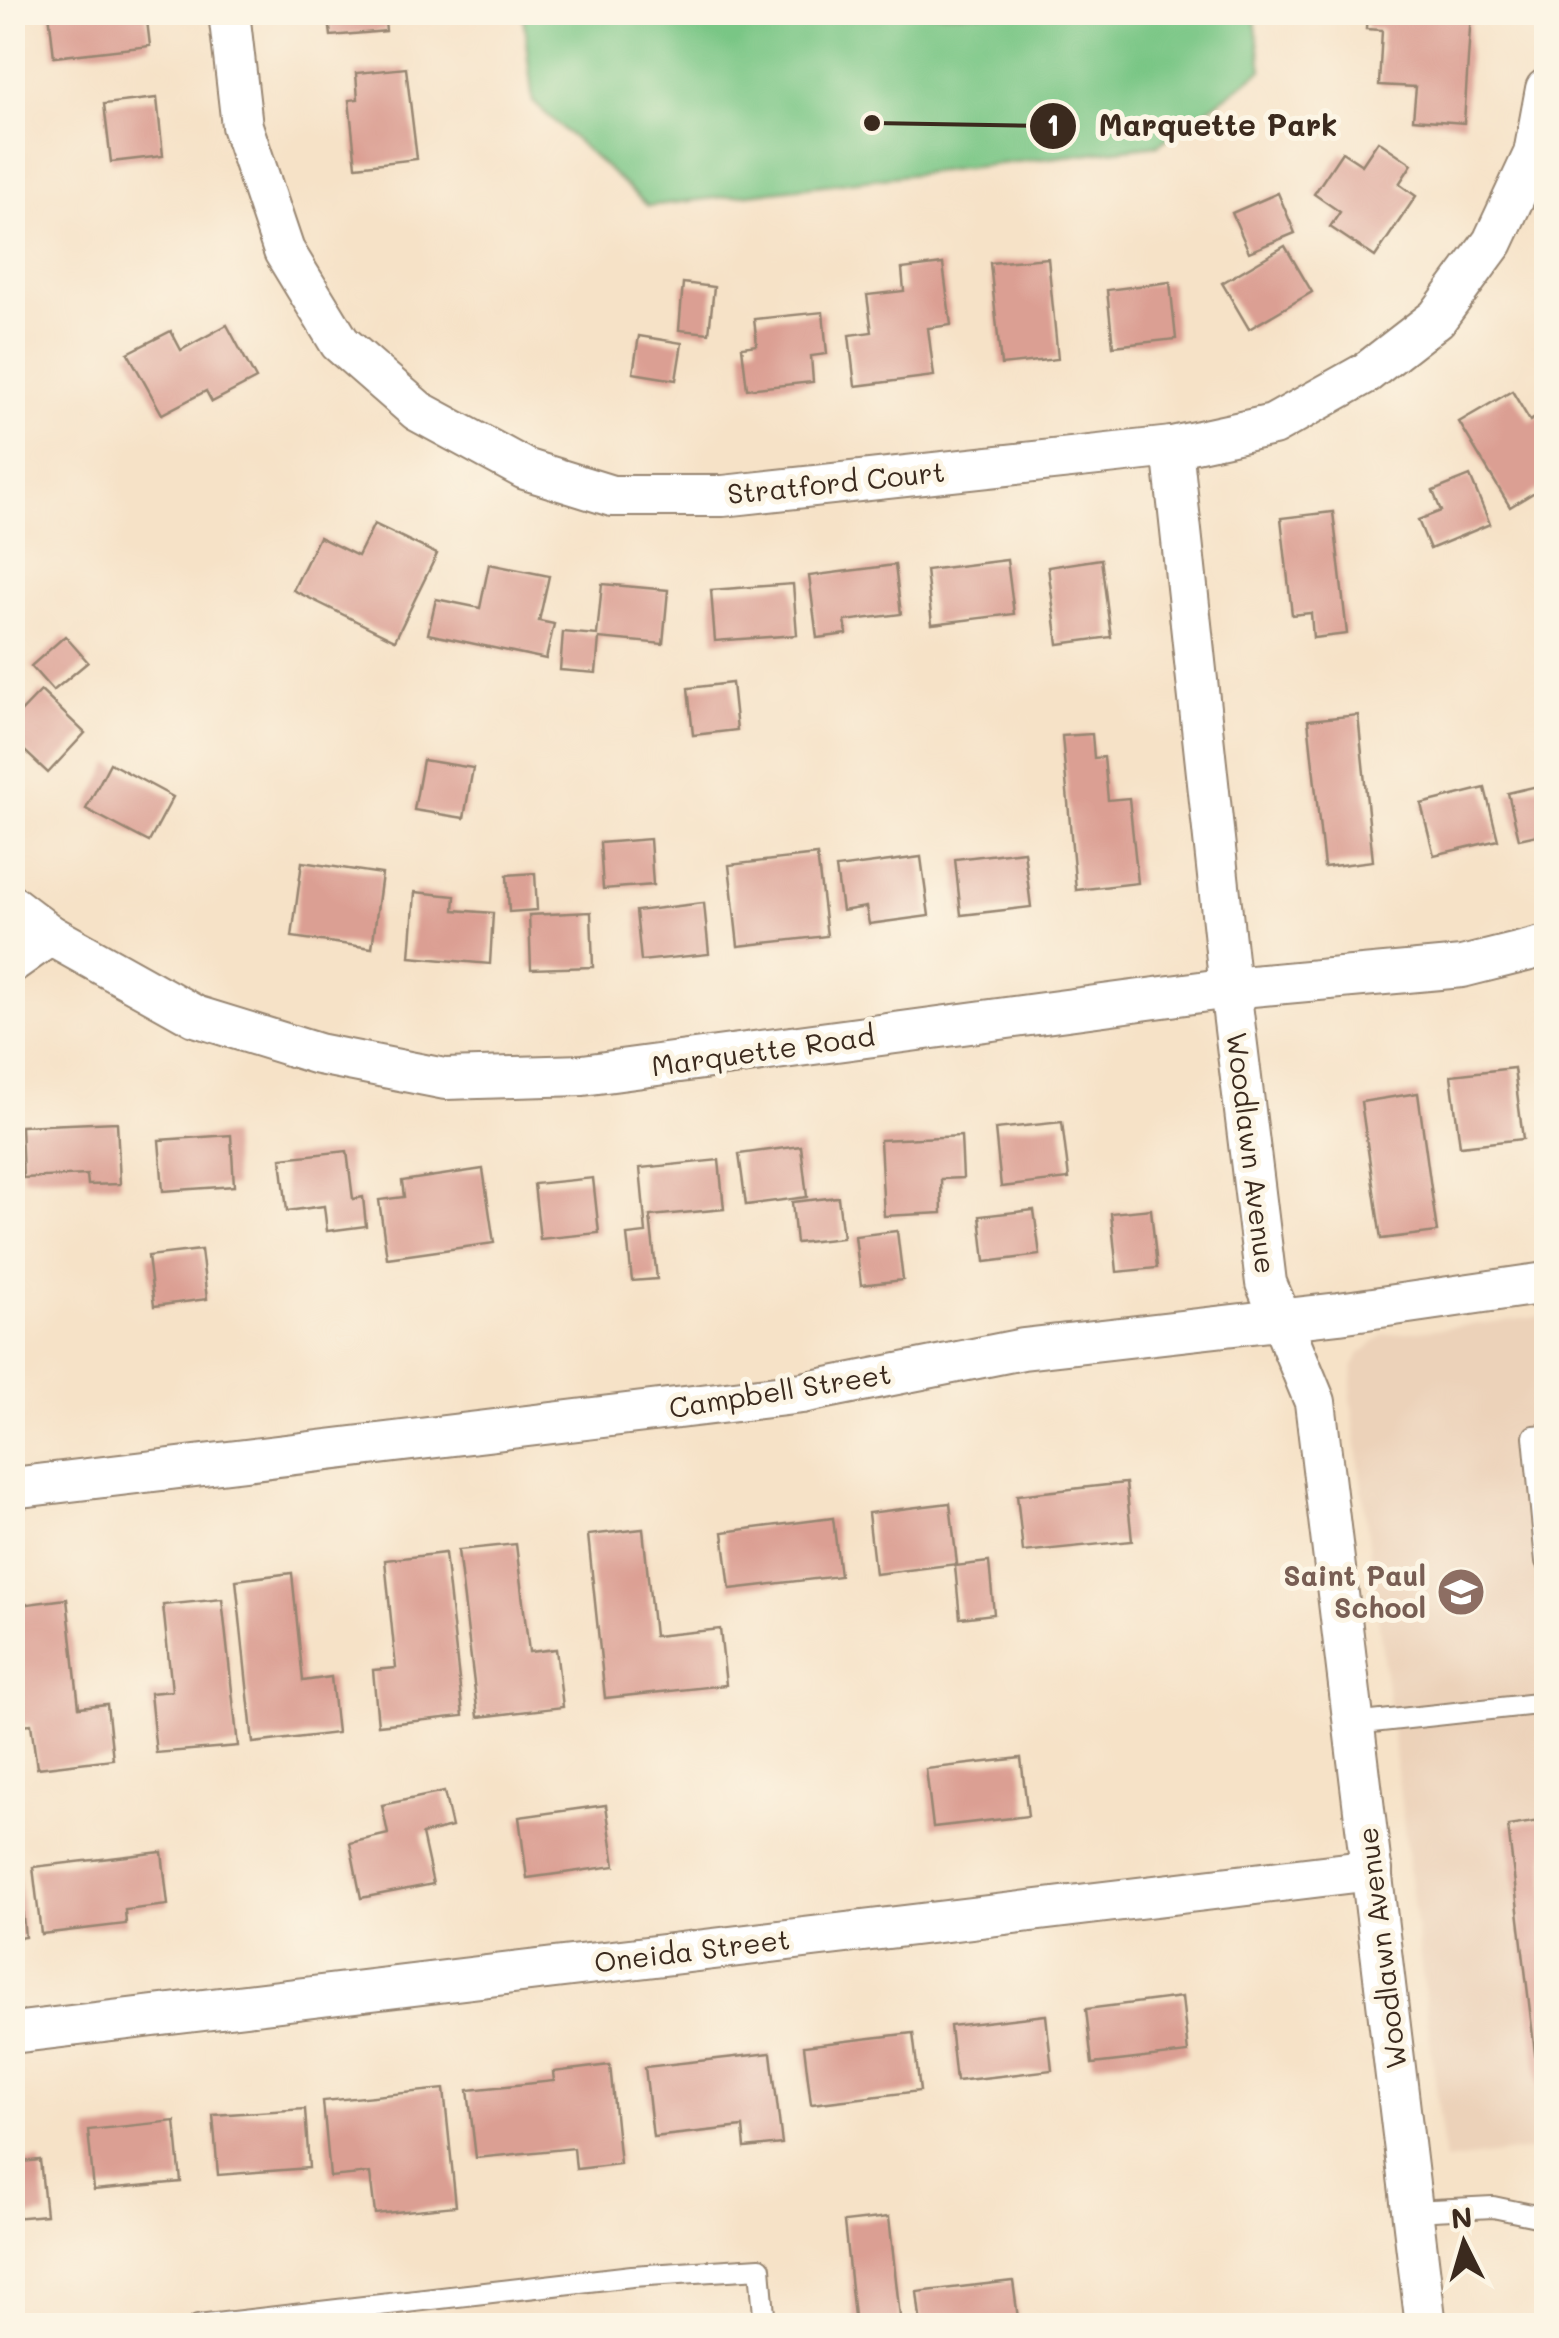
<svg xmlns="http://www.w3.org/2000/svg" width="1559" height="2338" font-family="Mali,sans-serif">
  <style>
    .built { fill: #ecd2b9 }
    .green { fill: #79c685; stroke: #5a7852; stroke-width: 2.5 }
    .building { fill: #db9f93 }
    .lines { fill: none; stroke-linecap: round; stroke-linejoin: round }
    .service-casing { stroke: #988672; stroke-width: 24 }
    .minor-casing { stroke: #988672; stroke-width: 44 }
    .service { stroke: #fff; stroke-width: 20 }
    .minor { stroke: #fff; stroke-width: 40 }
    .labels { text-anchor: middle; stroke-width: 10; stroke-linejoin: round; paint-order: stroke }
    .street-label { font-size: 28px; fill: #3b2a1e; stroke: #fcf5e5 }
    .education-label { font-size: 28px; font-weight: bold; fill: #785e54; stroke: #fcf5e5; text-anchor: end }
    .leader { fill: none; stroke: #3b2a1e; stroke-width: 4 }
    .callout-dot { fill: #3b2a1e; stroke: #fcf5e5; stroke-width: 4 }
    .mark-label { font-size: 30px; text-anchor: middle; font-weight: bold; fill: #fff }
    .callout-label { font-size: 30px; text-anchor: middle; font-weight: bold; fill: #3b2a1e; stroke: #fcf5e5; stroke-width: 10; stroke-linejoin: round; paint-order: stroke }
  </style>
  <rect width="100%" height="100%" fill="#fcf5e5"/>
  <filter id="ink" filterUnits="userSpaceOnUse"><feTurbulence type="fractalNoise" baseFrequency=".01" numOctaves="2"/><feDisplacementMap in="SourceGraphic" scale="20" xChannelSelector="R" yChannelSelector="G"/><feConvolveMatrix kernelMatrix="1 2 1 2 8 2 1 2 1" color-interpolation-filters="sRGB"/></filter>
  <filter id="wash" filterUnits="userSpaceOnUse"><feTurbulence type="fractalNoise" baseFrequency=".0048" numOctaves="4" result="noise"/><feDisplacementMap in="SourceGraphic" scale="40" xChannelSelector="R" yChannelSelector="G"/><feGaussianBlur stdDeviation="2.25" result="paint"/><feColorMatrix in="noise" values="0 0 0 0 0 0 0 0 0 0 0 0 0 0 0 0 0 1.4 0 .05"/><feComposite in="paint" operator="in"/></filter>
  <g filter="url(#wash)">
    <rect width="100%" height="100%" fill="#f6e2c7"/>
    <path class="built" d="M1546,1316V2148L1445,2161L1351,1397L1353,1369L1359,1355L1384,1335Z"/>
    <path class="green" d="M523,13H1254L1262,70L1158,145L648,206L533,102Z"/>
    <g id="blocks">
      <g class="building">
        <path d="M49,12H146L150,46L54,57Z"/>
        <path d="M328,12H384L386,31L331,36Z"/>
        <path d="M1367,12H1471L1464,123L1413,119L1416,87L1379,85L1382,30L1366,29Z"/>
        <path d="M406,68L417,159L356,166L349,100L358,99L356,73Z"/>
        <path d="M157,98L163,156L111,162L104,104Z"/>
        <path d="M1378,141L1412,164L1399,184L1416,196L1375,257L1330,227L1340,212L1314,194L1342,152L1362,165Z"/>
        <path d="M1278,193L1295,233L1249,252L1232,213Z"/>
        <path d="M1285,246L1312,292L1249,329L1222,283Z"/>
        <path d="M1048,258L1058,359L1001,365L990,263Z"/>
        <path d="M943,264L951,325L928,328L934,376L855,386L849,335L872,332L867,295L904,291L902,269Z"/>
        <path d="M1170,282L1176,339L1113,346L1107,290Z"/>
        <path d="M683,283L714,287L709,333L679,330Z"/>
        <path d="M823,312L827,354L811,356L813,382L747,389L742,347L757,345L754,319Z"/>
        <path d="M227,325L256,379L212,402L206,391L162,414L128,353L171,331L181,350Z"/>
        <path d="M639,336L682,343L676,380L633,373Z"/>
        <path d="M1512,391L1530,421L1546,411V485L1510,507L1459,422Z"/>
        <path d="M1470,476L1490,524L1430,549L1418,520L1441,511L1433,491Z"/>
        <path d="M1333,512L1347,634L1313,638L1311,613L1292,615L1281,518Z"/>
        <path d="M374,524L437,554L395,640L293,590L319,537L358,556Z"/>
        <path d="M1101,559L1111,637L1058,644L1048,567Z"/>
        <path d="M1007,560L1014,614L932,624L926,570Z"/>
        <path d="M489,564L549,576L539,621L554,624L546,659L428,634L436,599L480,608Z"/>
        <path d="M895,565L901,614L845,621L847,634L817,638L809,576Z"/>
        <path d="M602,584L668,590L663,644L599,638L596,673L560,670L563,632L597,635Z"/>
        <path d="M793,584L797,635L715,641L711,590Z"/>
        <path d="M65,636L88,662L53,691L31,666Z"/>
        <path d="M732,683L737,730L693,735L688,688Z"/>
        <path d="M41,691L85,733L48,773L12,739V721Z"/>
        <path d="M1358,715L1373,861L1324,867L1308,720Z"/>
        <path d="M1092,734L1094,758L1104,757L1108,800L1129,798L1138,883L1076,890L1062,736Z"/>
        <path d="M423,760L473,768L464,818L414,810Z"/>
        <path d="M110,763L173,797L149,842L86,809Z"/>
        <path d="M1546,784V833L1519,839L1508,793Z"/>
        <path d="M1485,788L1498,840L1434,855L1421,804Z"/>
        <path d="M650,839L653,885L603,889L600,843Z"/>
        <path d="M1024,851L1031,907L961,915L955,859Z"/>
        <path d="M817,855L827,936L738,946L729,865Z"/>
        <path d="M921,857L929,916L869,924L866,907L842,911L836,868Z"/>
        <path d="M302,862L382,874L372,948L292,937Z"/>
        <path d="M535,873L537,910L509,912L507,875Z"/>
        <path d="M415,892L455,896L454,910L493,913L490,964L410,957Z"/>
        <path d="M704,903L709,954L641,961L636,911Z"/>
        <path d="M591,912L593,967L531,969L529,915Z"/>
        <path d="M1514,1068L1523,1139L1460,1146L1451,1075Z"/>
        <path d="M1418,1093L1437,1232L1381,1239L1361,1102Z"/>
        <path d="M117,1122L120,1184L88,1185L87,1175L23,1178L21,1126Z"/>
        <path d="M1062,1122L1069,1179L1001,1187L995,1129Z"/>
        <path d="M231,1135L234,1186L163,1191L159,1140Z"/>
        <path d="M961,1136L963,1178L941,1179L942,1213L884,1216L880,1140Z"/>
        <path d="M801,1146L807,1197L746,1205L739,1154Z"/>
        <path d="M347,1151L353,1199L363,1197L366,1226L327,1231L324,1206L287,1211L281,1158Z"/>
        <path d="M719,1160L724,1209L650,1216L657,1279L632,1281L627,1235L646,1233L640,1168Z"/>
        <path d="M483,1169L494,1243L387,1258L379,1200L404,1197L402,1181Z"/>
        <path d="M593,1178L599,1233L540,1239L534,1184Z"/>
        <path d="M838,1197L843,1238L796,1243L792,1202Z"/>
        <path d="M1151,1209L1157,1268L1117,1272L1111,1213Z"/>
        <path d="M1034,1210L1040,1255L985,1262L980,1216Z"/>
        <path d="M897,1231L903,1280L861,1285L855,1236Z"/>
        <path d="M201,1250L207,1299L154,1306L148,1256Z"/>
        <path d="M1126,1483L1132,1541L1023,1552L1017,1495Z"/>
        <path d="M950,1503L957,1564L875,1574L868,1513Z"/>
        <path d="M833,1518L840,1576L730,1589L723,1532Z"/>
        <path d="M643,1529L654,1636L720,1629L726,1685L605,1698L588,1535Z"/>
        <path d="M516,1544L529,1652L556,1649L563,1707L478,1717L458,1550Z"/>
        <path d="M445,1553L463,1716L378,1725L373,1670L396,1668L385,1560Z"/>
        <path d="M989,1562L994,1614L960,1618L955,1566Z"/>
        <path d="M292,1573L303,1681L331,1677L337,1733L253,1743L236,1580Z"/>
        <path d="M67,1599L79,1707L107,1704L113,1759L37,1768L31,1724L21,1725L12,1647V1606Z"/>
        <path d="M222,1599L238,1746L156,1753L150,1693L172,1691L163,1605Z"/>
        <path d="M1021,1758L1028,1816L933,1827L926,1769Z"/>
        <path d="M444,1792L452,1827L422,1834L433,1884L361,1898L350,1843L388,1834L382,1805Z"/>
        <path d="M606,1805L615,1866L527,1878L519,1817Z"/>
        <path d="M1546,1820V2129H1544L1508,1826Z"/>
        <path d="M16,1848L25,1937L12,1939V1849Z"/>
        <path d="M162,1852L168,1905L125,1910L126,1924L41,1934L33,1867Z"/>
        <path d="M1182,1997L1188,2053L1092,2064L1086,2009Z"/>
        <path d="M1046,2015L1052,2070L956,2081L950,2026Z"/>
        <path d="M913,2033L920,2091L811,2104L804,2046Z"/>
        <path d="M771,2053L782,2144L745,2148L743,2127L653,2137L645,2067Z"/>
        <path d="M610,2065L620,2164L576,2169L574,2148L476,2158L468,2090L554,2081L553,2072Z"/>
        <path d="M444,2089L456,2206L375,2214L370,2173L330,2177L323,2101Z"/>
        <path d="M305,2109L309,2168L218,2175L213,2115Z"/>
        <path d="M175,2121L181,2182L94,2190L88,2130Z"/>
        <path d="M40,2160L46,2215L12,2218V2163Z"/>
        <path d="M889,2217L901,2326H855L844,2222Z"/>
        <path d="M1013,2281L1019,2326H921L917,2292Z"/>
      </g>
    </g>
  </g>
  <g filter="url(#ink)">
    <use href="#blocks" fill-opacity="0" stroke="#988672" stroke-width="2.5"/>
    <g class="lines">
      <g class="service-casing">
        <g id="service">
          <path d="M1546,1435L1534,1436L1546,1561"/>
          <path d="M1354,1724L1546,1703"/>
          <path d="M1413,2211L1493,2207L1546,2218"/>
          <path d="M198,2326L632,2276L760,2268L765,2326"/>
        </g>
      </g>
      <g class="minor-casing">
        <g id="minor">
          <path d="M229,12L242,126L284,251L340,343L418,411L525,469L612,496H723L1172,447L1273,425L1366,373L1437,318L1493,242L1534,154L1546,89"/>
          <path d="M1172,447L1230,988L1266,1283L1315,1402L1426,2326"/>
          <path d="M12,906L50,935L195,1016L318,1054L445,1079L583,1075L1230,988L1462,967L1546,946"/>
          <path d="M12,962L50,935"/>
          <path d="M12,1488L802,1393L1023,1349L1339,1313L1546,1283"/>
          <path d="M12,2033L1372,1870"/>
        </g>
      </g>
      <use href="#service" class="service"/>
      <use href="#minor" class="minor"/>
    </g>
  </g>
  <defs>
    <g id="school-disc" transform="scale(2.5)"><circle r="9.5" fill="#8d6e63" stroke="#fcf5e5"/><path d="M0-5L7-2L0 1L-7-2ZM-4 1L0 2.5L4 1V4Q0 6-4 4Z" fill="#fff"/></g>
  </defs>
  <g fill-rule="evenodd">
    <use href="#school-disc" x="1461" y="1592"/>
  </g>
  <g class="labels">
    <g class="street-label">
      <text transform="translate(836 483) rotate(-6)" y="10">Stratford Court</text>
      <text transform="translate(763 1051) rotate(-8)" y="10">Marquette Road</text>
      <text transform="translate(1251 1153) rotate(83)" y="10">Woodlawn Avenue</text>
      <text transform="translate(780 1391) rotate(-9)" y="10">Campbell Street</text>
      <text transform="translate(1382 1948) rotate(-97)" y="10">Woodlawn Avenue</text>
      <text transform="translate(692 1951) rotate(-7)" y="10">Oneida Street</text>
    </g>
    <g class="education-label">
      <text x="1426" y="1586">Saint Paul<tspan x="1426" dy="32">School</tspan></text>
    </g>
  </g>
  <path class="leader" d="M872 123L1053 126"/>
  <g class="callout-dot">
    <circle cx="872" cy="123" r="10"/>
    <circle cx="1053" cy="126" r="25"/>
  </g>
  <g class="mark-label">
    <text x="1053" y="136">1</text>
  </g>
  <g class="callout-label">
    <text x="1218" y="136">Marquette Park</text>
  </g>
  <rect width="1559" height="2338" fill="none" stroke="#fcf5e5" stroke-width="50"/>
  <g transform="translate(1464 2243) rotate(355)" stroke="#fcf5e5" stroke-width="8" paint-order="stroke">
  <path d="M0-8L18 38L0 25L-18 38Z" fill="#3b2a1e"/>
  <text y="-15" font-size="28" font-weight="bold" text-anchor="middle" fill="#3b2a1e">N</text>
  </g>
</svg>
